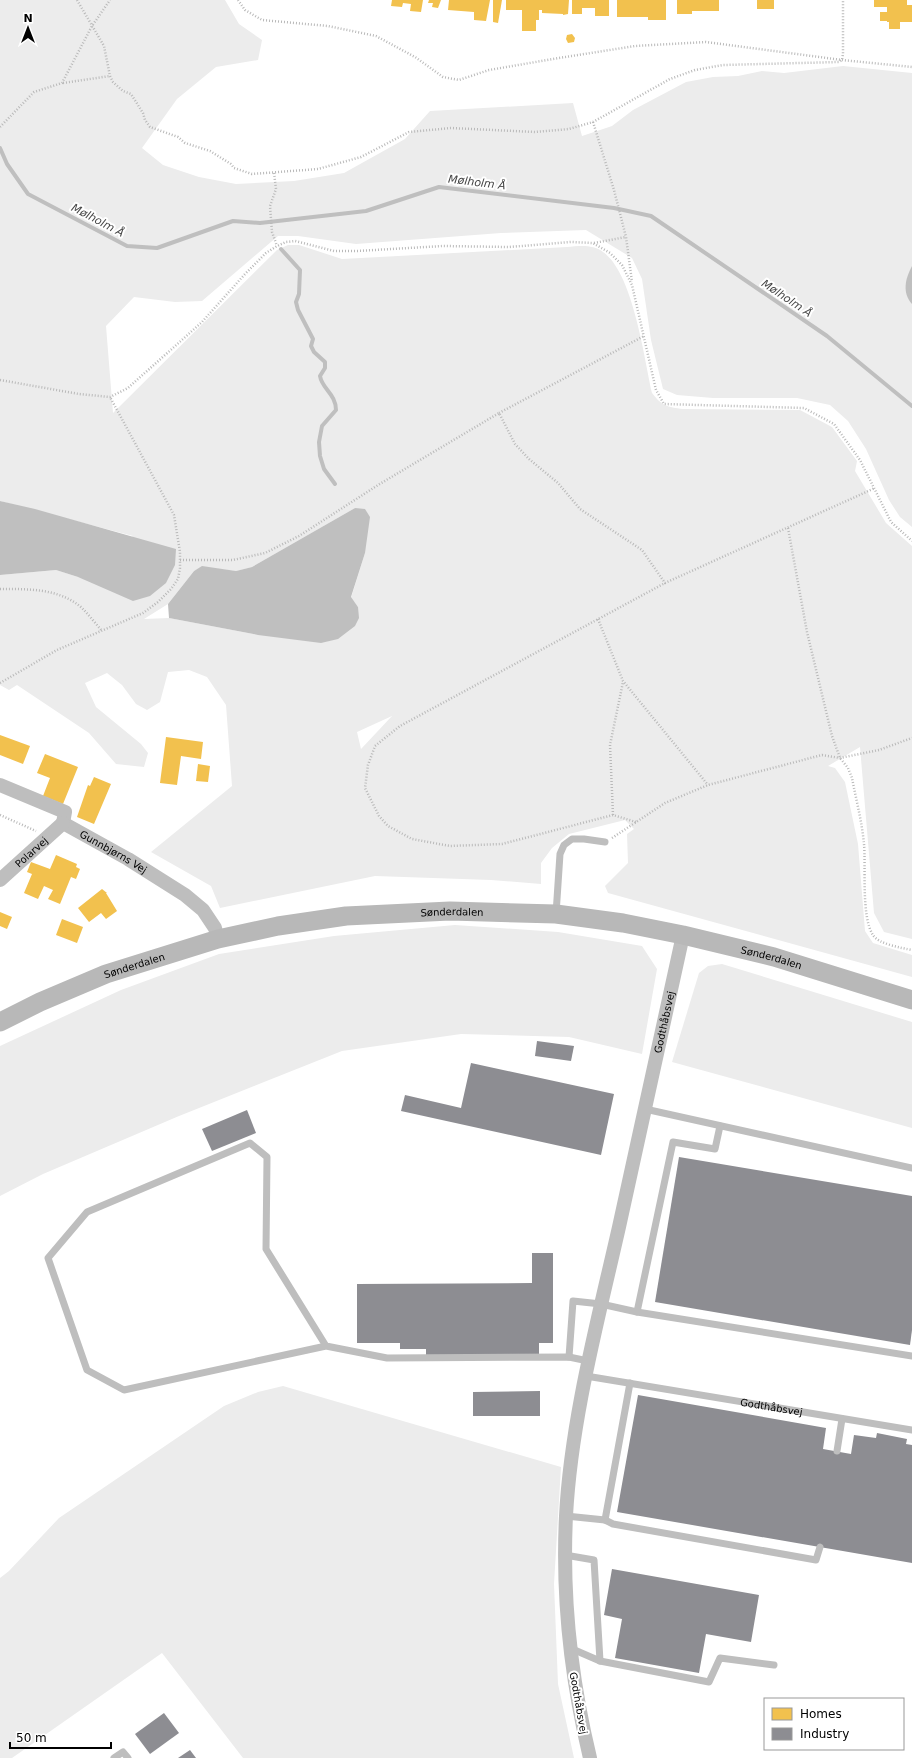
<svg xmlns="http://www.w3.org/2000/svg" width="912" height="1758" font-family="'DejaVu Sans',sans-serif">
  <style>
    .green { fill: #ececec; fill-rule: evenodd }
    .water { fill: #bfbfbf }
    .homes { fill: #f2c14e }
    .industry { fill: #8d8d92 }
    .lines { fill: none; stroke-linecap: round; stroke-linejoin: round }
    .stream { stroke: #bfbfbf; stroke-width: 4 }
    .path { stroke: #b9b9b9; stroke-width: 2.5; stroke-dasharray: 1 2; stroke-linecap: butt }
    .lane { stroke: #bebebe; stroke-width: 7 }
    .street { stroke: #bebebe; stroke-width: 14 }
    .secondary { stroke: #b8b8b8; stroke-width: 19 }
    .labels { text-anchor: middle; stroke-width: 4; stroke-linejoin: round; paint-order: stroke }
    .street-label { font-size: 10px; fill: #000; stroke: #fff }
    .water-label { font-size: 11px; font-style: italic; fill: #444; stroke: #fff }
  </style>
  <rect width="100%" height="100%" fill="#fff"/>
  <g class="green">
    <path d="M0,0H225L239,24L262,40L258,60L216,67L177,99L142,148L163,165L199,177L236,184L294,181L344,173L405,139L430,111L573,103L582,136L612,126L633,110L686,82L713,77L738,76L762,71L784,73L843,66L912,73V527L900,517L889,500L866,449L848,421L830,405L797,398H713L677,395L663,389L651,340L642,279L632,258L586,230L501,233L356,244L298,236H278L202,301L175,302L134,297L106,326L113,413L277,250L288,245H299L342,259L567,247C579,246 593,244 603,252C633,273 644,357 652,393C662,406 667,407 683,409L800,410L832,427L857,461L855,471L886,523L912,546V939L884,932L874,913L860,747L828,766L835,768L845,782L858,844L865,931L873,943L912,955V977L608,893L605,886L628,863L627,834L634,829L625,820L569,834L552,848L541,863V884L491,880L375,876L220,908L211,886L151,852L232,786L226,705L207,677L189,670L168,672L160,702L147,710L136,704L122,685L107,673L85,683L96,707L141,744L148,753L144,767L116,764L89,733L17,685L9,690L0,685V575L56,570L78,577L133,536L0,501ZM355,508L365,553L351,598L358,607L258,635L169,618L144,619L168,604L194,571L202,567L236,571L252,567ZM392,716L361,749L357,732Z"/>
    <path d="M455,925L558,932L642,946L657,969L642,1054L569,1037L461,1034L342,1051L179,1116L43,1174L0,1196V1046L121,990L219,954L334,936Z"/>
    <path d="M722,964L912,1022V1128L672,1062L699,973L708,966Z"/>
    <path d="M283,1386L561,1467L554,1584L558,1684L574,1758H243L162,1653L12,1758H0V1578L9,1571L59,1518L224,1406L258,1392Z"/>
  </g>
  <g class="water">
    <path d="M912,266V304C902,293 905,279 912,266Z"/>
    <path d="M0,501L35,509L176,549L175,565L166,583L150,596L133,601L78,577L56,570L0,575Z"/>
    <path d="M355,508L365,509L370,517L365,553L351,597L358,607L359,618L355,626L338,639L321,643L258,635L169,618L168,604L194,571L202,566L236,571L252,567Z"/>
  </g>
  <g class="homes">
    <path d="M392,0H423L421,12L410,11L411,4L403,3L402,7L391,6Z"/>
    <path d="M429,0H441L438,8L432,7L433,3H428Z"/>
    <path d="M449,0H490L486,21L474,20V12L448,10Z"/>
    <path d="M493,0H502L498,23L493,22Z"/>
    <path d="M506,0H569L568,14L563,15V14L542,13V10H539V20H536V31H522V10H506Z"/>
    <path d="M572,0H609V16H595V8H582V14H572Z"/>
    <path d="M617,0H666V20H648V17H617Z"/>
    <path d="M677,0H719V11H692V14H677Z"/>
    <rect x="757" y="0" width="17" height="9"/>
    <path d="M874,0H907V5H912V22H900V29H889V22H887V21H880V12H887V7H874Z"/>
    <path d="M572,34L575,38L574,42L568,43L566,39L567,35Z"/>
    <path d="M0,735L30,746L23,764L0,755Z"/>
    <path d="M166,737L203,742L201,759L181,756L177,785L160,783Z"/>
    <path d="M45,754L78,767L63,804L43,796L50,778L37,773Z"/>
    <path d="M198,764L210,766L208,782L196,781Z"/>
    <path d="M94,777L111,784L94,824L77,817L88,785L90,786Z"/>
    <path d="M56,855L77,864L76,867L80,869L76,879L71,877L60,904L48,899L53,890L44,886L38,899L24,893L32,874L27,872L31,862L50,869Z"/>
    <path d="M102,889L107,893H106L117,911L106,919L101,913L89,922L78,908Z"/>
    <path d="M0,912L12,917L7,929L0,926Z"/>
    <path d="M62,919L83,927L77,943L56,935Z"/>
  </g>
  <g class="industry">
    <path d="M537,1041L574,1046L571,1061L535,1056Z"/>
    <path d="M471,1063L614,1094L601,1155L401,1111L405,1095L461,1108Z"/>
    <path d="M247,1110L256,1133L212,1151L202,1129Z"/>
    <path d="M679,1157L912,1196V1330L910,1345L655,1302Z"/>
    <path d="M532,1253H553V1343H539V1355H426V1349H400V1343H357V1284L532,1283Z"/>
    <path d="M540,1391V1416H473V1392Z"/>
    <path d="M638,1395L826,1428L823,1449L851,1454L854,1435L876,1438L877,1433L907,1439L906,1444L912,1445V1563L617,1512Z"/>
    <path d="M612,1569L759,1595L751,1642L706,1634L699,1673L615,1658L622,1619L604,1615Z"/>
    <path d="M164,1713L179,1733L150,1754L135,1734Z"/>
    <path d="M190,1750L196,1758H178Z"/>
  </g>
  <g class="lines">
    <g class="stream">
      <path d="M0,148L7,164L28,194L127,246L157,248L233,221L260,223L366,211L439,187L614,208L651,216L827,336L912,406"/>
      <path d="M281,249L300,270L299,294L296,302L298,310L313,339L311,346L314,352L325,362V368L320,376C322,389 336,394 336,410L322,426L319,442L320,456L324,469L335,484"/>
    </g>
    <g class="path">
      <path d="M77,0L104,46L110,76L113,82L123,91L131,94L143,113L145,120L150,127L178,137L185,143L210,151L231,164L234,168L252,174L318,169L361,157L409,132L451,128L535,132L569,129L593,122L670,79L695,70L723,65L839,62L842,60L843,54V0"/>
      <path d="M238,0L245,10L262,20L328,26L376,36L415,57L443,77L459,80L489,70L559,58L635,46L706,42L842,60L912,67"/>
      <path d="M63,83L110,76"/>
      <path d="M593,122L614,190L626,237L632,282"/>
      <path d="M0,127L34,92L62,83L92,26L110,0"/>
      <path d="M274,173L276,189L270,206L272,232L277,246"/>
      <path d="M594,243L626,237"/>
      <path d="M0,380L79,394L110,397L128,388L202,322L245,274L266,253L277,246L286,242L295,241L334,251H357L443,246L509,247L571,242L593,243L610,253L622,265L632,285L656,390L664,404L804,408L834,424L860,460L891,522L912,541"/>
      <path d="M499,413L644,336"/>
      <path d="M788,528L807,632L832,736L840,758L848,768L852,778C856,799 862,822 864,844C866,866 861,917 873,935C878,944 902,948 912,950"/>
      <path d="M180,560H233L265,553L299,536L378,485L499,413L515,444L529,459L558,483L580,509L642,550L665,583L875,488"/>
      <path d="M0,589C28,589 59,588 82,608C89,615 96,624 102,631"/>
      <path d="M598,619L623,681L708,785"/>
      <path d="M0,683L57,650L143,613L158,602L171,589L178,579L180,568V552L174,515L110,397"/>
      <path d="M0,815L36,831"/>
      <path d="M613,815L610,745L623,682"/>
      <path d="M636,822L613,815L502,844L450,846L412,839L388,826L379,816L365,788L368,765L375,746L400,726L665,583"/>
      <path d="M612,838L665,803L708,785L822,755L840,758L879,750L912,738"/>
    </g>
    <g class="lane">
      <path d="M556,914L560,854L564,845L572,839H584L605,842"/>
      <path d="M645,1109L912,1168"/>
      <path d="M637,1312L673,1142L715,1149L720,1126"/>
      <path d="M326,1346L266,1249L267,1157L250,1143L87,1212L48,1258L87,1370L124,1390L326,1346L387,1358L569,1357L588,1361"/>
      <path d="M569,1357L573,1301L601,1304L637,1312L912,1356"/>
      <path id="s1" d="M586,1376L912,1430"/>
      <path d="M630,1383L605,1520L613,1524L816,1560L820,1547"/>
      <path d="M837,1451L842,1419"/>
      <path d="M566,1516L605,1520"/>
      <path d="M565,1555L594,1560L600,1661"/>
      <path d="M570,1648L600,1661L709,1682L720,1658L774,1665"/>
      <path d="M114,1758L123,1752L128,1758"/>
    </g>
    <g class="street">
      <path d="M0,785L65,812L63,823"/>
      <path id="s2" d="M63,823L128,859L185,895L203,910L215,928L218,939"/>
      <path id="s3" d="M0,880L63,823"/>
      <path id="s4" d="M590,1758C571,1679 562,1598 566,1516C571,1420 598,1320 619,1227C640,1129 662,1032 683,935"/>
    </g>
    <path class="secondary" id="s5" d="M0,1022L40,1002L106,974L218,939L278,926L346,916L450,911L556,914L623,923L683,935L774,957L912,1000"/>
  </g>
  <g class="labels">
    <g class="street-label">
      <text dy="4" stroke="none"><textPath href="#s3" startOffset="42">Polarvej</textPath></text>
      <text dy="4" stroke="none"><textPath href="#s2" startOffset="58">Gunnbjørns Vej</textPath></text>
      <text dy="4" stroke="none"><textPath href="#s5" startOffset="470">Sønderdalen</textPath></text>
      <text dy="4" stroke="none"><textPath href="#s5" startOffset="794">Sønderdalen</textPath></text>
      <text dy="4" stroke="none"><textPath href="#s5" startOffset="146">Sønderdalen</textPath></text>
      <text dy="4" stroke="none"><textPath href="#s4" startOffset="748">Godthåbsvej</textPath></text>
      <text dy="4" stroke="none"><textPath href="#s1" startOffset="188">Godthåbsvej</textPath></text>
      <text transform="translate(579 1703) rotate(80)" y="4">Godthåbsvej</text>
    </g>
    <g class="water-label">
      <text transform="translate(477 182) rotate(7)" y="4">Mølholm Å</text>
      <text transform="translate(98 220) rotate(28)" y="4">Mølholm Å</text>
      <text transform="translate(787 298) rotate(34)" y="4">Mølholm Å</text>
    </g>
  </g>
  <rect x="764" y="1698" width="140" height="52" fill="#ffffff" stroke="#999999"/>
  <rect x="772" y="1708" width="20" height="12" fill="#f2c14e" stroke="#999999"/>
  <text x="800" y="1718" font-size="12" fill="#000000">Homes</text>
  <rect x="772" y="1728" width="20" height="12" fill="#8d8d92" stroke="#999999"/>
  <text x="800" y="1738" font-size="12" fill="#000000">Industry</text>
  <g transform="translate(28 28)" stroke="#ffffff" stroke-width="3" paint-order="stroke">
  <path d="M0-3L7 15L0 10L-7 15Z" fill="#000000"/>
  <text y="-6" font-size="11" font-weight="bold" text-anchor="middle" fill="#000000">N</text>
  </g>
  <path d="M10 1742v6h101v-6" fill="none" stroke="#000000" stroke-width="2"/>
  <text x="16" y="1742" font-size="12" fill="#000000" stroke="#ffffff" stroke-width="3" paint-order="stroke">50 m</text>
</svg>
